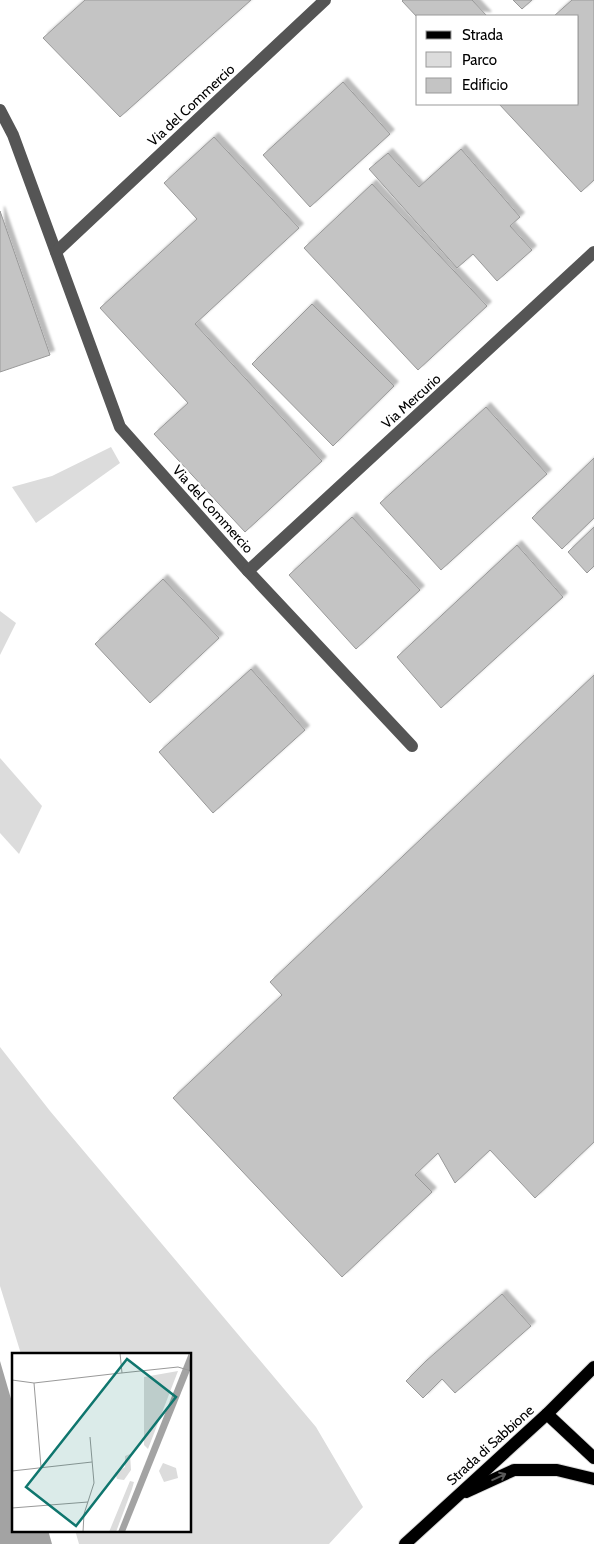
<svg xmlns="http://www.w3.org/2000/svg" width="594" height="1544" font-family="Cabin,sans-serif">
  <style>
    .green { fill: #dcdcdc }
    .water { fill: #a3a3a3 }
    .building { fill: #c4c4c4; stroke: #999; filter: url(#shadow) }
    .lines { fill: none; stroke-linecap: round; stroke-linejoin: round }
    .major-casing { stroke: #dbdbdb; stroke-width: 14 }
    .minor { stroke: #555; stroke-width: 12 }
    .major { stroke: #000; stroke-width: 12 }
    .oneway { stroke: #595959 }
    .labels { text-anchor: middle; stroke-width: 4.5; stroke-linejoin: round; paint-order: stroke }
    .street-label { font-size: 14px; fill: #000; stroke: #fff }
    .inset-road { fill: none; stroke: #999; stroke-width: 1 }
    .view { fill: #0f766e; fill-opacity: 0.15; stroke: #0f766e; stroke-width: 2.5 }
    .inset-edge { fill: none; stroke: #000; stroke-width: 2.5 }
  </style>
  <defs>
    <filter id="shadow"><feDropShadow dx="4.5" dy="-4.5" stdDeviation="1" flood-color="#0004"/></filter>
  </defs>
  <rect width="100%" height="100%" fill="#fff"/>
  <g class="green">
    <path d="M111,447L120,463L36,523L12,487L52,476Z"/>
    <path d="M0,611L16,623L0,655Z"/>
    <path d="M0,758L42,806L19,854L0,833Z"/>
    <path d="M0,1047L50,1111L316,1427L363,1507L329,1544H79L75,1530H190V1354H21L0,1286Z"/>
  </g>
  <path class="water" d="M0,1361L14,1409V1530H48L52,1544H0Z"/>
  <g class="building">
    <path d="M85,0H251L120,117L43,38Z"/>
    <path d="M403,0H472L487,16H418V18L402,1Z"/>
    <path d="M513,0H532L522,9Z"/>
    <path d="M572,0H594V180L581,192L499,104H578V16H554Z"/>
    <path d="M343,82L390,134L310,207L263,155Z"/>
    <path d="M214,137L299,228L195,324L322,461L245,532L154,434L188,403L100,308L197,219L164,183Z"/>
    <path d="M461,149L520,217L510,226L532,250L497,281L473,254L457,268L369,169L388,153L419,187Z"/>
    <path d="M372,184L487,306L418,370L304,248Z"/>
    <path d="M0,211L50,355L0,372Z"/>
    <path d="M312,304L394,386L333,446L252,364Z"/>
    <path d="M486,407L547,474L441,570L380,503Z"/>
    <path d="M594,458V518L562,549L532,518Z"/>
    <path d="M352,517L420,590L356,649L289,575Z"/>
    <path d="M594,527V566L587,573L568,552Z"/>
    <path d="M517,545L563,597L441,708L397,657Z"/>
    <path d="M163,579L219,638L150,703L95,644Z"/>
    <path d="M251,669L305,730L213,813L159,752Z"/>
    <path d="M594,675V1142L535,1198L490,1150L455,1183L438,1153L415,1175L432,1192L342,1277L173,1098L282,995L270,982Z"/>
    <path d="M502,1294L531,1326L455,1393L442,1379L423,1398L406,1381L426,1361Z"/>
  </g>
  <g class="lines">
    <g class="major-casing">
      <g id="major">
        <path d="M547,1414L594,1458"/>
        <path d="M466,1492L514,1470H557L594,1479"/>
        <path d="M405,1544L547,1414L594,1367"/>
      </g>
    </g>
    <g class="minor">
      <path d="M0,110L13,135L120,427L248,571L412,746"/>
      <path d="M56,252L325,0"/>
      <path d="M248,571L594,252"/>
    </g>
    <use href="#major" class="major"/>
  </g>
  <defs><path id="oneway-shaft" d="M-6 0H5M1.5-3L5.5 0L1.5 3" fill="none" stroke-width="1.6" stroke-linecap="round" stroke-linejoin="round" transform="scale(1.25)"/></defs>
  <use class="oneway" href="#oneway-shaft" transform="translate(499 1477) rotate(-25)"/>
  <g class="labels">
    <g class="street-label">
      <text transform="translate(191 105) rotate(-43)" y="5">Via del Commercio</text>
      <text transform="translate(411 401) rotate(-42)" y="5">Via Mercurio</text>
      <text transform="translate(213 509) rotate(48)" y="5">Via del Commercio</text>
      <text transform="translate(490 1445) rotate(-42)" y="5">Strada di Sabbione</text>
    </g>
  </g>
  <g transform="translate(12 1353)">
    <rect width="179" height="179" fill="#fff"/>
    <path d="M166,18L136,96L132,92V24ZM118,101L119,117L112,127L105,126L103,120L113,114V103ZM151,110L164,115L166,125L152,129L147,118ZM118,128L122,129L120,136L104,179H97Z" fill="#dcdcdc"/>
    <path d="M177,0L179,15L113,179H106Z" fill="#a3a3a3"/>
    <path class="inset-road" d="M108,0L110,20M100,21L166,14L179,18M0,27L22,30M29,114L22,30L100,21M0,118L80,109M0,155L76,149M71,179L72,161L82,130L78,84"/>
    <path class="view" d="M115,6L164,44L64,173L14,134Z"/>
    <rect width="179" height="179" class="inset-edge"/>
  </g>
  <rect x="416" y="15" width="162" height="90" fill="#ffffff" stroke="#999999"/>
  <rect x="426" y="31" width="25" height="8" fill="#000000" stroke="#999999"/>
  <text x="462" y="40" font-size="15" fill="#000000">Strada</text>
  <rect x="426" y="52" width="25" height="15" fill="#dcdcdc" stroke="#999999"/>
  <text x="462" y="65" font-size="15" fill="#000000">Parco</text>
  <rect x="426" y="78" width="25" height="15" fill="#c4c4c4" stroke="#999999"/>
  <text x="462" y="90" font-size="15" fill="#000000">Edificio</text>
</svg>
